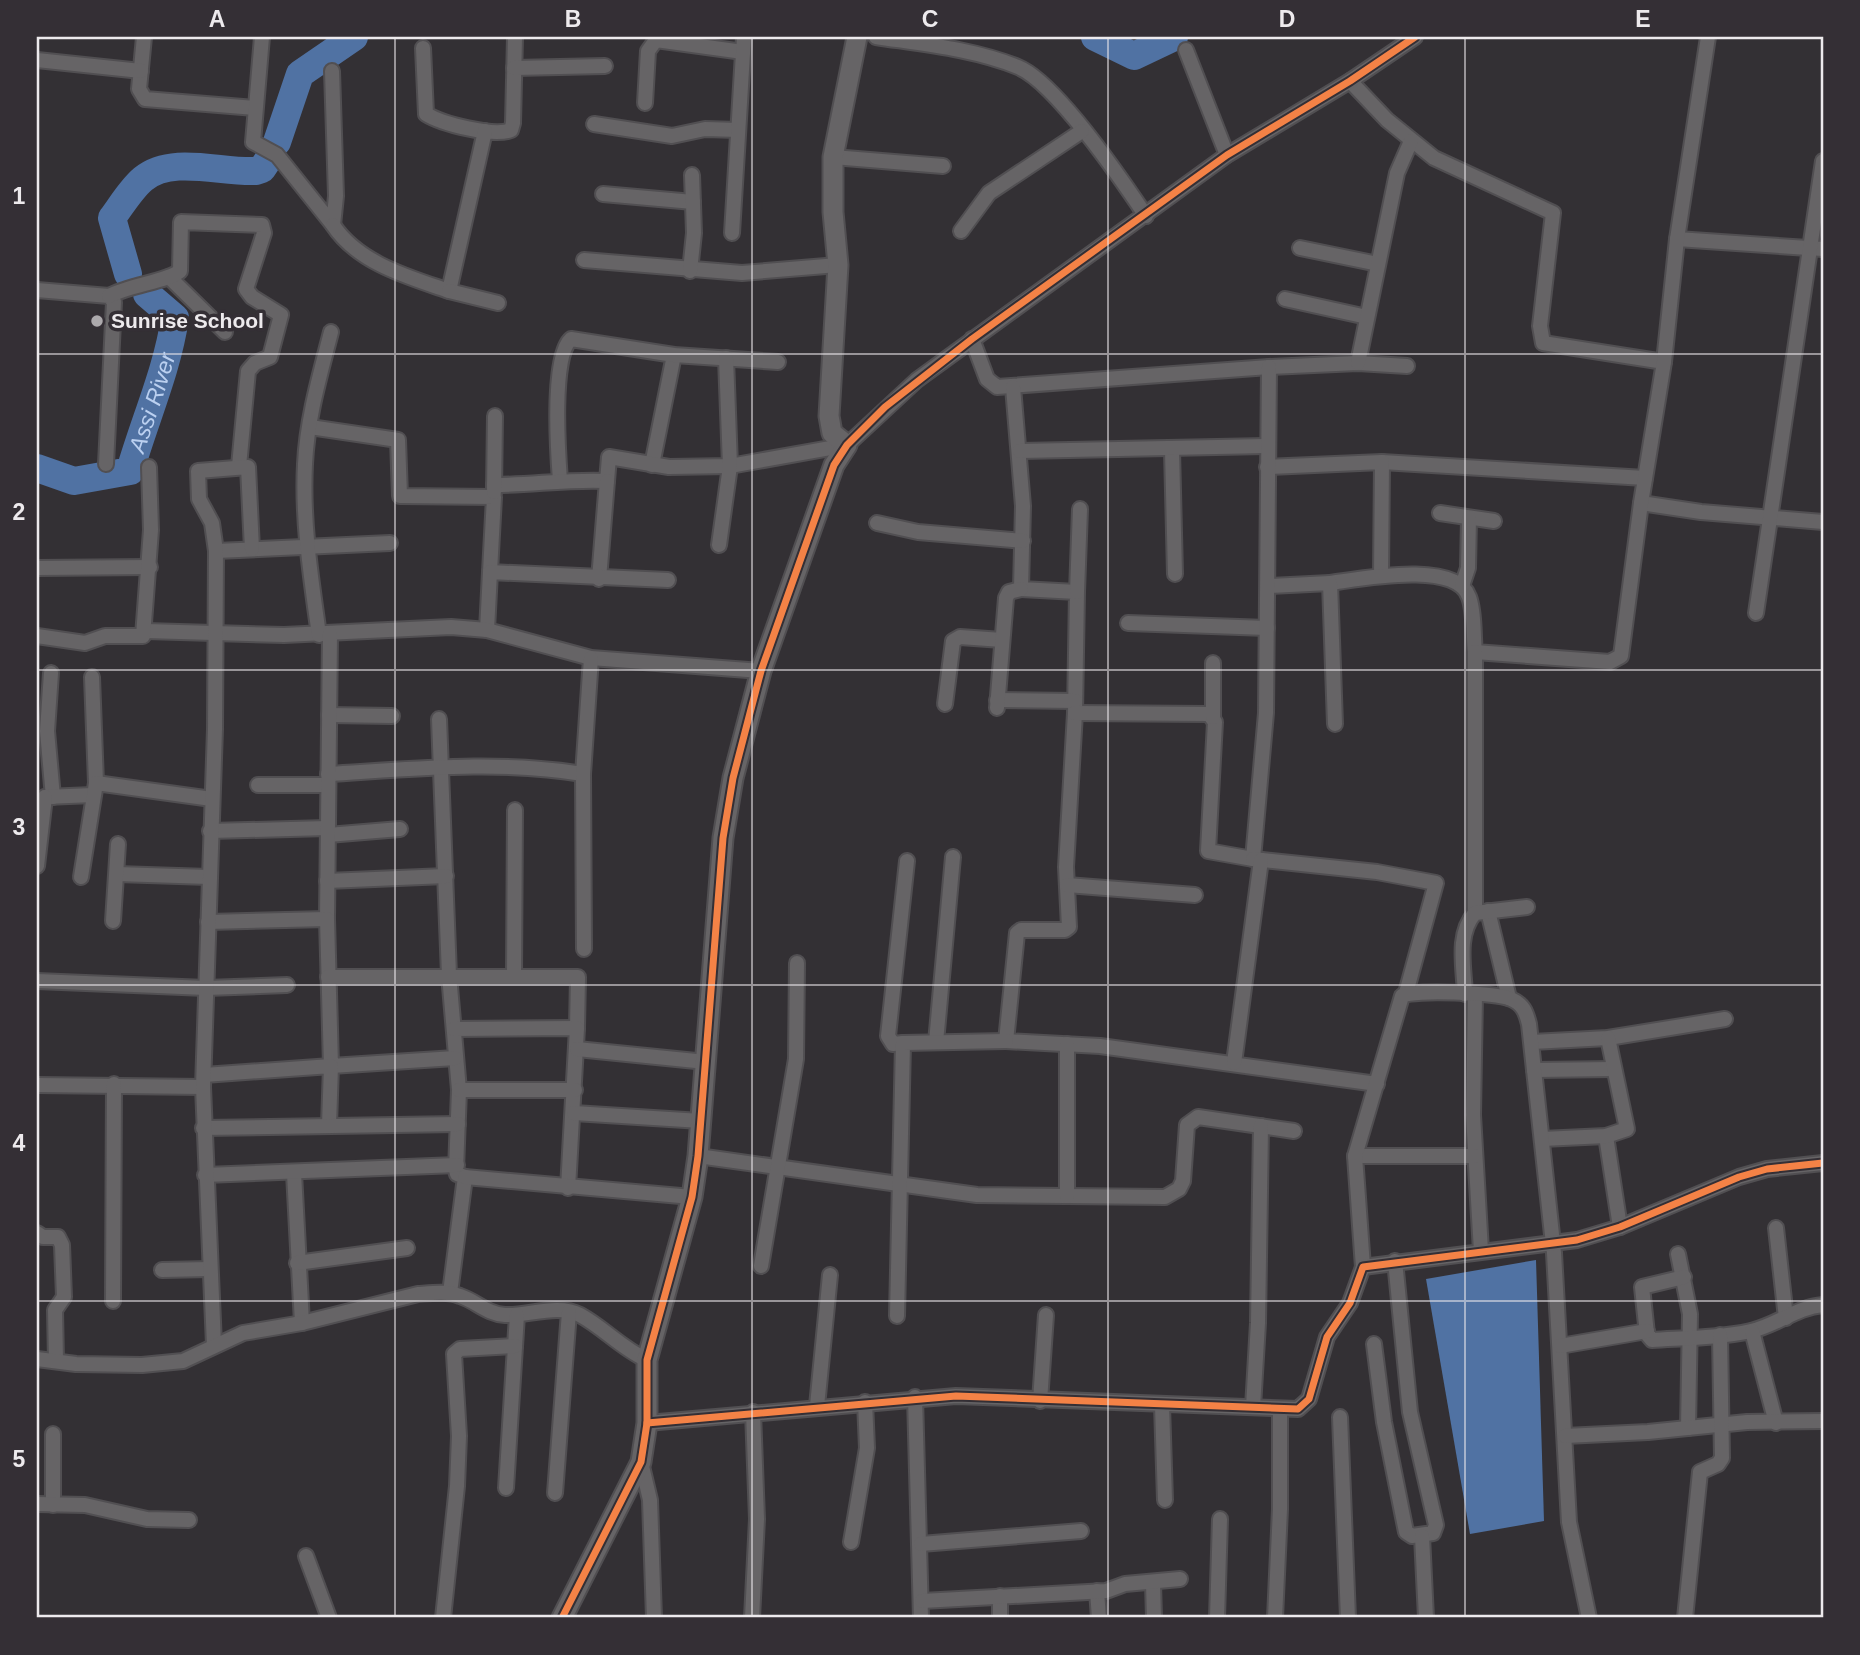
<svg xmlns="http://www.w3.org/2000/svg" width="1860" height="1655" font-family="Helvetica,sans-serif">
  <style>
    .water { fill: #5072a3 }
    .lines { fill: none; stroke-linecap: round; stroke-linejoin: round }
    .river { stroke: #5072a3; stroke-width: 28 }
    .street-casing { stroke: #514f52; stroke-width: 18 }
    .secondary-casing { stroke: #514f52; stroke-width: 23 }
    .street { stroke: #666466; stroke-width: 14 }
    .secondary { stroke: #666466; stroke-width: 19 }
    .cycleway-casing { stroke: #342f35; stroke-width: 11 }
    .cycleway { stroke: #f48246; stroke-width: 7 }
    .grid { fill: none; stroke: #edeaed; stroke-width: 2; stroke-opacity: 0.55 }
    .poi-dot { fill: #aca9ac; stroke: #342f35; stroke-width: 2.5 }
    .labels { text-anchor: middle; stroke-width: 7; stroke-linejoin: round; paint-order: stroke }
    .poi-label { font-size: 21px; font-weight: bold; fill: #edeaed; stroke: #342f35; text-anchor: start }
    .water-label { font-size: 23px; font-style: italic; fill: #bbd0f0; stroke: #342f35 }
    .neatline { fill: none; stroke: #edeaed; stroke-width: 2.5 }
    .grid-label { font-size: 23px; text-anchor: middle; font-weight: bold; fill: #edeaed }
  </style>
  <rect width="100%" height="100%" fill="#333034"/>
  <path class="water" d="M1536,1260L1544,1521L1470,1534L1426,1279Z"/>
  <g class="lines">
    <g class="river">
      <path d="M1095,37L1134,56L1174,37"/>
      <path d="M277,142L300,74L354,37"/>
      <path d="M128,274L112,218C121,206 131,189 143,179C172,155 221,173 256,171L262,169L268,160"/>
      <path id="s1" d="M37,468L74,481L130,471C145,419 167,371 175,318L147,294"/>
    </g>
    <g class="street-casing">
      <g id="street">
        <path d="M144,37L139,89L145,99L255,108"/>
        <path d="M262,37L253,142L277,155L333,225L336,196L332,71"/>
        <path d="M876,37C922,44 974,49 1018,67C1055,82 1122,180 1146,216"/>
        <path d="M423,48L426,114C442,124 494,137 511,130L513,123L515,37"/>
        <path d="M1186,50L1227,155"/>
        <path d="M37,60L141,71"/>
        <path d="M514,68L605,66"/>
        <path d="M1350,81L1387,120L1434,158L1553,213L1540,326L1543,343L1664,362"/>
        <path d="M645,103L648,51L656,40L743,52"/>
        <path d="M594,124L672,136L705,129L738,130"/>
        <path d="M833,157L943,166"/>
        <path d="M603,194L693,202"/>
        <path d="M333,225C358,263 408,277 449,291L485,131"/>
        <path d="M961,231L989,193L1082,131"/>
        <path d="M732,233L744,37"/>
        <path d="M1677,239L1823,249"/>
        <path d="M1300,248L1378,264"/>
        <path d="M584,260L742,273L838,265"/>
        <path d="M690,271L694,233L692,175"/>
        <path d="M169,277L225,332"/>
        <path d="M37,290L109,296L114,302L106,464"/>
        <path d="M449,291L498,303"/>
        <path d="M109,296C129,285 169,281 180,271L181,222L262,225L264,233L246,289L252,297L281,315L270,357L255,363L248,371L239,466"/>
        <path d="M1285,299L1367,317"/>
        <path d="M972,339L987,379L997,387L1269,367L1358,363L1407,366"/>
        <path d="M1358,363L1397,173L1411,141"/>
        <path d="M1013,387L1023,506L1021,589L1077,592L1075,713L1066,867L1069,927L1065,930H1021L1017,933L1006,1041L1100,1046L1377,1084"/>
        <path d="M310,427L398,440L400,496L494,497L490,572"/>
        <path d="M1172,450L1175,574"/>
        <path d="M1020,451L1266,446"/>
        <path d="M1382,462L1645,478"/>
        <path d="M652,465L674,355"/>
        <path d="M1267,467L1382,462L1381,576"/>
        <path d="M560,481C558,454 551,356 571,339L674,355L778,362"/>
        <path d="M494,485C532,485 569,479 607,481L609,457L669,467L730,466L847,445L917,380L1227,155L1350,81L1415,37"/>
        <path d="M494,492L495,416"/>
        <path d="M1641,503L1701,512L1823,522"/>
        <path d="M1440,513L1494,521"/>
        <path d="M877,523L918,532L1023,541"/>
        <path d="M719,545L730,466L726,358"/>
        <path d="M216,551L390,543"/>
        <path d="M37,568L150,567"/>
        <path d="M599,579L607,481"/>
        <path d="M1330,583C1361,579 1456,560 1469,597C1475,613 1473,636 1475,652L1610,662L1621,656L1641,503L1664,362L1677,239L1708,37"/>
        <path d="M1268,586L1330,583L1335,724"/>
        <path d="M1462,586L1468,568L1469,518"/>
        <path d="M1077,592L1080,509"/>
        <path d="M1756,613L1823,161"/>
        <path d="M1128,623L1267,628"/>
        <path d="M487,630L490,572L668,580"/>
        <path d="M146,631L284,635L451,627L487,630L591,658L761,671"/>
        <path d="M319,635C311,578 302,521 305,464C307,419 320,375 331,332"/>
        <path d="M37,636L85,643L105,636H143L151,530L149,467"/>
        <path d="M1475,652V913"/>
        <path d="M51,673L47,731L53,797"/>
        <path d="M92,677L96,783"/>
        <path d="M997,700L1075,701"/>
        <path d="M945,704L953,641L960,637L1002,640"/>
        <path d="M997,708L1006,598L1009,592L1021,589"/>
        <path d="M1075,713L1209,714L1215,722L1208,851L1253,859L1266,713L1269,367"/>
        <path d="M329,715L392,716"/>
        <path d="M1213,717V663"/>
        <path d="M439,719L449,975L459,1090L456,1170L457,1174L465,1177L450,1293"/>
        <path d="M328,774C412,769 499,760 583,774"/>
        <path d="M258,785H328"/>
        <path d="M45,797L93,795"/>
        <path d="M210,831L328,828"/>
        <path d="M328,835L400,829"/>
        <path d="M1253,859L1377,872L1436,883L1406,993"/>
        <path d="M37,866L45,797"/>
        <path d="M117,874L209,877"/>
        <path d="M81,877L96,783L212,799"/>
        <path d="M327,881L446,876"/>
        <path d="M1067,885L1195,895"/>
        <path d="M1488,911L1509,998"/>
        <path d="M327,919L330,634"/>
        <path d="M113,921L118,844"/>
        <path d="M208,922L327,919L331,1066L455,1058"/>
        <path d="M584,949L583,774L591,658"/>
        <path d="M514,976L515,810"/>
        <path d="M328,977H578L577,1028"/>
        <path d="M37,981L206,988L287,985"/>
        <path d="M1465,994C1464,968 1456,934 1475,913L1527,907"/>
        <path d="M1475,995L1473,1115L1481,1251"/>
        <path d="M454,1029L577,1028L568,1188"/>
        <path d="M936,1042L953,857"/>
        <path d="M1532,1042L1608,1038L1725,1019"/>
        <path d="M903,1043L893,1044L888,1036L907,861"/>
        <path d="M577,1049L706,1062"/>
        <path d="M1234,1063L1261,860"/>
        <path d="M1534,1070L1614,1069"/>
        <path d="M204,1075L331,1066L329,1125"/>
        <path d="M37,1085L203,1087"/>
        <path d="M459,1090H575"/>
        <path d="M574,1113L701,1121"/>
        <path d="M203,1128L458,1124"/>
        <path d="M1606,1136L1620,1227"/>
        <path d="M1542,1139L1606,1136L1627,1129L1608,1038"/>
        <path d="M698,1156L977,1195L1165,1197L1179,1189L1183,1181L1187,1125L1198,1117L1294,1131"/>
        <path d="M1355,1156H1474"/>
        <path d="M294,1173L302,1323"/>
        <path d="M205,1175L457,1165"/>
        <path d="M465,1177L692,1197"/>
        <path d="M1067,1196V1044"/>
        <path d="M1776,1228L1786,1318"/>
        <path d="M37,1233L43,1237H58L62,1245L64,1297L55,1310L56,1361"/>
        <path d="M1678,1254L1690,1314L1688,1428"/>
        <path d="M297,1263L407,1248"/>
        <path d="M761,1266L796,1059L797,963"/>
        <path d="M1363,1267L1355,1156L1402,996C1413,989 1496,993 1511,999C1523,1004 1526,1012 1529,1024L1554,1253L1569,1522L1589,1618"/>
        <path d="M162,1270L210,1269"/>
        <path d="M1684,1277L1642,1287L1647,1334L1652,1340C1685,1338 1719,1338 1751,1331C1777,1325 1797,1307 1823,1305"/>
        <path d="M113,1301L114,1084"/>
        <path d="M897,1316L903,1043L1006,1041"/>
        <path d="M1752,1331L1776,1423"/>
        <path d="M1374,1344L1384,1422L1406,1532L1412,1536L1433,1533L1436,1525L1410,1412L1395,1261"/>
        <path d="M214,1345L203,1087L215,729L216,551L212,523L199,499L198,471L248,467L252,549"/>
        <path d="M1560,1346L1647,1331"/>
        <path d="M37,1359L76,1364L142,1365L183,1361L243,1333L302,1323L418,1294C432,1293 447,1291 460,1296C476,1301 487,1314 505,1315C528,1316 558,1303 580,1315C604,1328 621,1348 647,1360"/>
        <path d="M915,1397L921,1618"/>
        <path d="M1040,1401L1046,1315"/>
        <path d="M1162,1405L1165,1500"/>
        <path d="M817,1406L830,1275"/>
        <path d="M1253,1407L1258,1323L1261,1126"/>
        <path d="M1340,1417L1348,1618"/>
        <path d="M647,1423L956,1396L1298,1409L1309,1399L1327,1337L1350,1303L1363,1267L1577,1240L1620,1227L1739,1177L1767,1169L1823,1163"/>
        <path d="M53,1434V1505"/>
        <path d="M1565,1436L1648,1432L1747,1422L1823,1421"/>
        <path d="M641,1462L650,1500L654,1618"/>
        <path d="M506,1488L517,1315"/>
        <path d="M555,1493L569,1312"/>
        <path d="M37,1504L85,1505L147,1519L189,1520"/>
        <path d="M1422,1536L1426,1618"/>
        <path d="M851,1542L867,1448L865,1402"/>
        <path d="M921,1544L1081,1531"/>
        <path d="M306,1556L329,1618"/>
        <path d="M1153,1583L1154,1618"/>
        <path d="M1097,1591L1099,1618"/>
        <path d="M1000,1596V1618"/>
        <path d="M922,1601L1106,1591L1125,1584L1180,1579"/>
        <path d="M443,1618L457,1486L459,1436L454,1354L460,1349L515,1346"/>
        <path d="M752,1618L757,1519L753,1412"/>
        <path d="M1217,1618L1220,1519"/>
        <path d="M1275,1618L1280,1509V1409"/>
        <path d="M1685,1618L1700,1472L1718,1464L1722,1458L1720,1335"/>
      </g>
    </g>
    <g class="secondary-casing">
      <path id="secondary" d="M562,1618L641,1462L647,1423V1360L692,1197L698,1156L723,838L733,778L761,671L834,465L847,445L832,433L829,416L838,265L833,212V157L857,37"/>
    </g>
    <use href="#street" class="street"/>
    <use href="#secondary" class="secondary"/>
    <g class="cycleway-casing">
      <g id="cycleway">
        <path d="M647,1423L956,1396L1298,1409L1309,1399L1327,1337L1350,1303L1363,1267L1577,1240L1620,1227L1739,1177L1767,1169L1823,1163"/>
        <path d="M562,1618L641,1462L647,1423V1360L692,1197L698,1156L723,838L733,778L761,671L834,465L847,445L885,407L972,339L1227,155L1350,81L1415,37"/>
      </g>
    </g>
    <use href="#cycleway" class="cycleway"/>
  </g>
  <path class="grid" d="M395,37V1618M752,37V1618M1108,37V1618M1465,37V1618M37,354H1823M37,670H1823M37,985H1823M37,1301H1823"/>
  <circle class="poi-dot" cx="97" cy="321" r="7"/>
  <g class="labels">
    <g class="poi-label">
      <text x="111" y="328">Sunrise School</text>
    </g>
    <g class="water-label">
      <text dy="8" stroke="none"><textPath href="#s1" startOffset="168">Assi River</textPath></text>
    </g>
  </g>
  <rect width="1860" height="1655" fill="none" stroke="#342f35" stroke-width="77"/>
  <rect x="38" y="38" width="1784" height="1578" class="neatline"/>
  <g class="grid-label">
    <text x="217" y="27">A</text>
    <text x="573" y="27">B</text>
    <text x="930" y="27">C</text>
    <text x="1287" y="27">D</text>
    <text x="1643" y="27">E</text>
    <text x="19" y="204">1</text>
    <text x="19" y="520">2</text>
    <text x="19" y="835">3</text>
    <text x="19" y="1151">4</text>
    <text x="19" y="1467">5</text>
  </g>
</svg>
